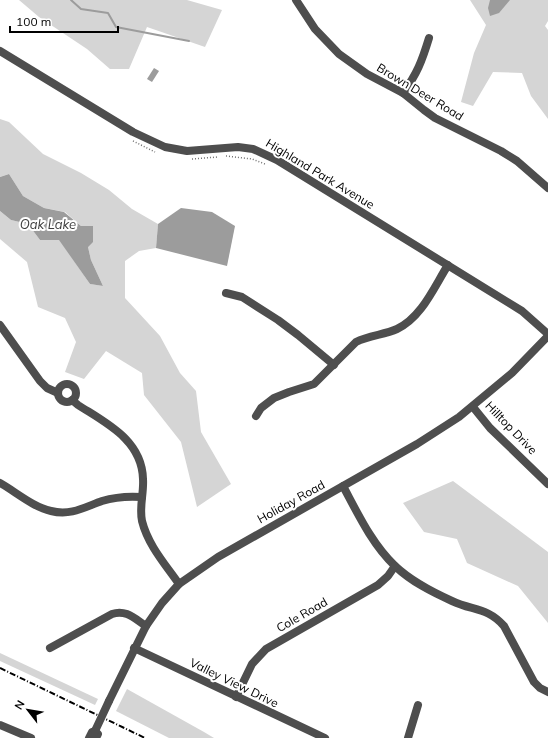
<svg xmlns="http://www.w3.org/2000/svg" width="548" height="738" font-family="Mulish,sans-serif">
  <style>
    .green { fill: #d5d5d5 }
    .water { fill: #9c9c9c }
    .lines { fill: none; stroke-linecap: round; stroke-linejoin: round }
    .stream { stroke: #9c9c9c; stroke-width: 2 }
    .path { stroke: #707070; stroke-width: 1.5; stroke-dasharray: 1 2; stroke-linecap: butt }
    .minor { stroke: #4e4e4e; stroke-width: 8 }
    .rail { stroke: #000; stroke-width: 2; stroke-dasharray: 6 2 1 2; stroke-linecap: butt }
    .minor-bridge { stroke: #4e4e4e; stroke-width: 8 }
    .labels { text-anchor: middle; stroke-width: 4; stroke-linejoin: round; paint-order: stroke }
    .street-label { font-size: 12px; fill: #000; stroke: #fff }
    .water-label { font-size: 13px; font-style: italic; fill: #3d3d3d; stroke: #fff }
  </style>
  <rect width="100%" height="100%" fill="#fff"/>
  <g class="green">
    <path d="M19,0H187L222,10L205,47L147,27L129,69H110L87,49L39,17Z"/>
    <path d="M470,0H548V21L545,26L548,30V119L531,96L522,73L493,72L473,106L461,102L474,53L486,25Z"/>
    <path d="M0,119L9,122L43,154L81,173L109,190L132,209L158,224L156,248L139,251L125,261V298L160,336L180,373L196,391L201,432L231,484L197,507L181,442L144,395L142,373L106,351L84,379L65,372L76,342L65,318L38,307L27,262L0,239V211L11,220L28,224L40,240L59,239L90,284L103,286L91,260L88,247L81,226L65,212L44,208L23,196L9,174L0,177Z"/>
    <path d="M453,481L548,552V623L518,586L467,563L457,539L424,532L403,503Z"/>
    <path d="M0,653L98,699L95,705L0,661Z"/>
    <path d="M127,689L204,732L214,738H169L116,711Z"/>
  </g>
  <g class="water">
    <path d="M490,0H510L499,13L490,16L488,8Z"/>
    <path d="M154,68L159,71L152,82L147,79Z"/>
    <path d="M9,174L23,196L44,208L64,212L81,226H93V242L88,247L91,260L103,286L90,284L59,240H40L28,224L11,220L0,211V177Z"/>
    <path d="M181,208L212,212L235,226L227,266L156,248L158,224Z"/>
  </g>
  <g class="lines">
    <path class="stream" d="M71,0L81,9L108,13L116,27L189,41"/>
    <g class="path">
      <path d="M133,141L155,152"/>
      <path d="M226,156L252,159L265,164"/>
      <path d="M192,159L218,157"/>
    </g>
    <g class="minor">
      <path d="M296,0L315,29L339,54L367,74L403,93L424,110L435,118L501,151L517,161L548,188"/>
      <path d="M0,51L133,132L165,147L187,151L238,147L253,149L277,160L522,311L548,334"/>
      <path d="M403,93C417,74 422,61 429,38"/>
      <path d="M226,293L242,297L278,320L298,335L334,365"/>
      <path d="M0,325L40,381L47,388L58,393"/>
      <circle cx="67" cy="393" r="9"/>
      <path d="M72,400L78,405C106,423 142,440 143,479C144,493 139,507 142,521C148,545 165,564 179,584"/>
      <path d="M473,407L490,428L548,484"/>
      <path d="M256,416L261,408L274,398L289,392L314,384L356,342C369,335 384,335 397,329C422,317 434,287 448,265"/>
      <path d="M0,483C16,492 33,507 51,511C71,516 85,507 102,501C115,497 128,496 142,497"/>
      <path d="M343,486C358,514 372,544 395,566C412,582 432,592 452,601C473,611 487,607 504,626L534,682L540,688L548,692"/>
      <path d="M50,648L112,614C126,609 135,619 146,626"/>
      <path d="M134,648L325,738"/>
      <path d="M236,697L252,664L266,649L378,585L388,576L395,566"/>
      <path d="M109,701L146,626L162,603L179,584L218,557L417,444L459,417L512,373L548,336"/>
      <path d="M0,725L31,738"/>
      <path d="M89,738L92,732L95,731L98,734L96,738"/>
      <path d="M408,738L418,705"/>
    </g>
    <path class="rail" d="M0,668L145,738"/>
    <path class="minor-bridge" d="M95,731L109,701"/>
  </g>
  <g class="labels">
    <g class="street-label">
      <text transform="translate(420 92) rotate(31)" y="4">Brown Deer Road</text>
      <text transform="translate(320 174) rotate(31)" y="4">Highland Park Avenue</text>
      <text transform="translate(511 428) rotate(46)" y="4">Hilltop Drive</text>
      <text transform="translate(291 502) rotate(-29)" y="4">Holiday Road</text>
      <text transform="translate(302 615) rotate(-30)" y="4">Cole Road</text>
      <text transform="translate(234 683) rotate(26)" y="4">Valley View Drive</text>
    </g>
    <g class="water-label">
      <text x="48" y="229">Oak Lake</text>
    </g>
  </g>
  <g transform="translate(28 710) rotate(301)" stroke="#ffffff" stroke-width="3" paint-order="stroke">
  <path d="M0-3L7 15L0 10L-7 15Z" fill="#000000"/>
  <text y="-6" font-size="11" font-weight="bold" text-anchor="middle" fill="#000000">N</text>
  </g>
  <path d="M10 26v6h108v-6" fill="none" stroke="#000000" stroke-width="2"/>
  <text x="16" y="26" font-size="12" fill="#000000" stroke="#ffffff" stroke-width="3" paint-order="stroke">100 m</text>
</svg>
